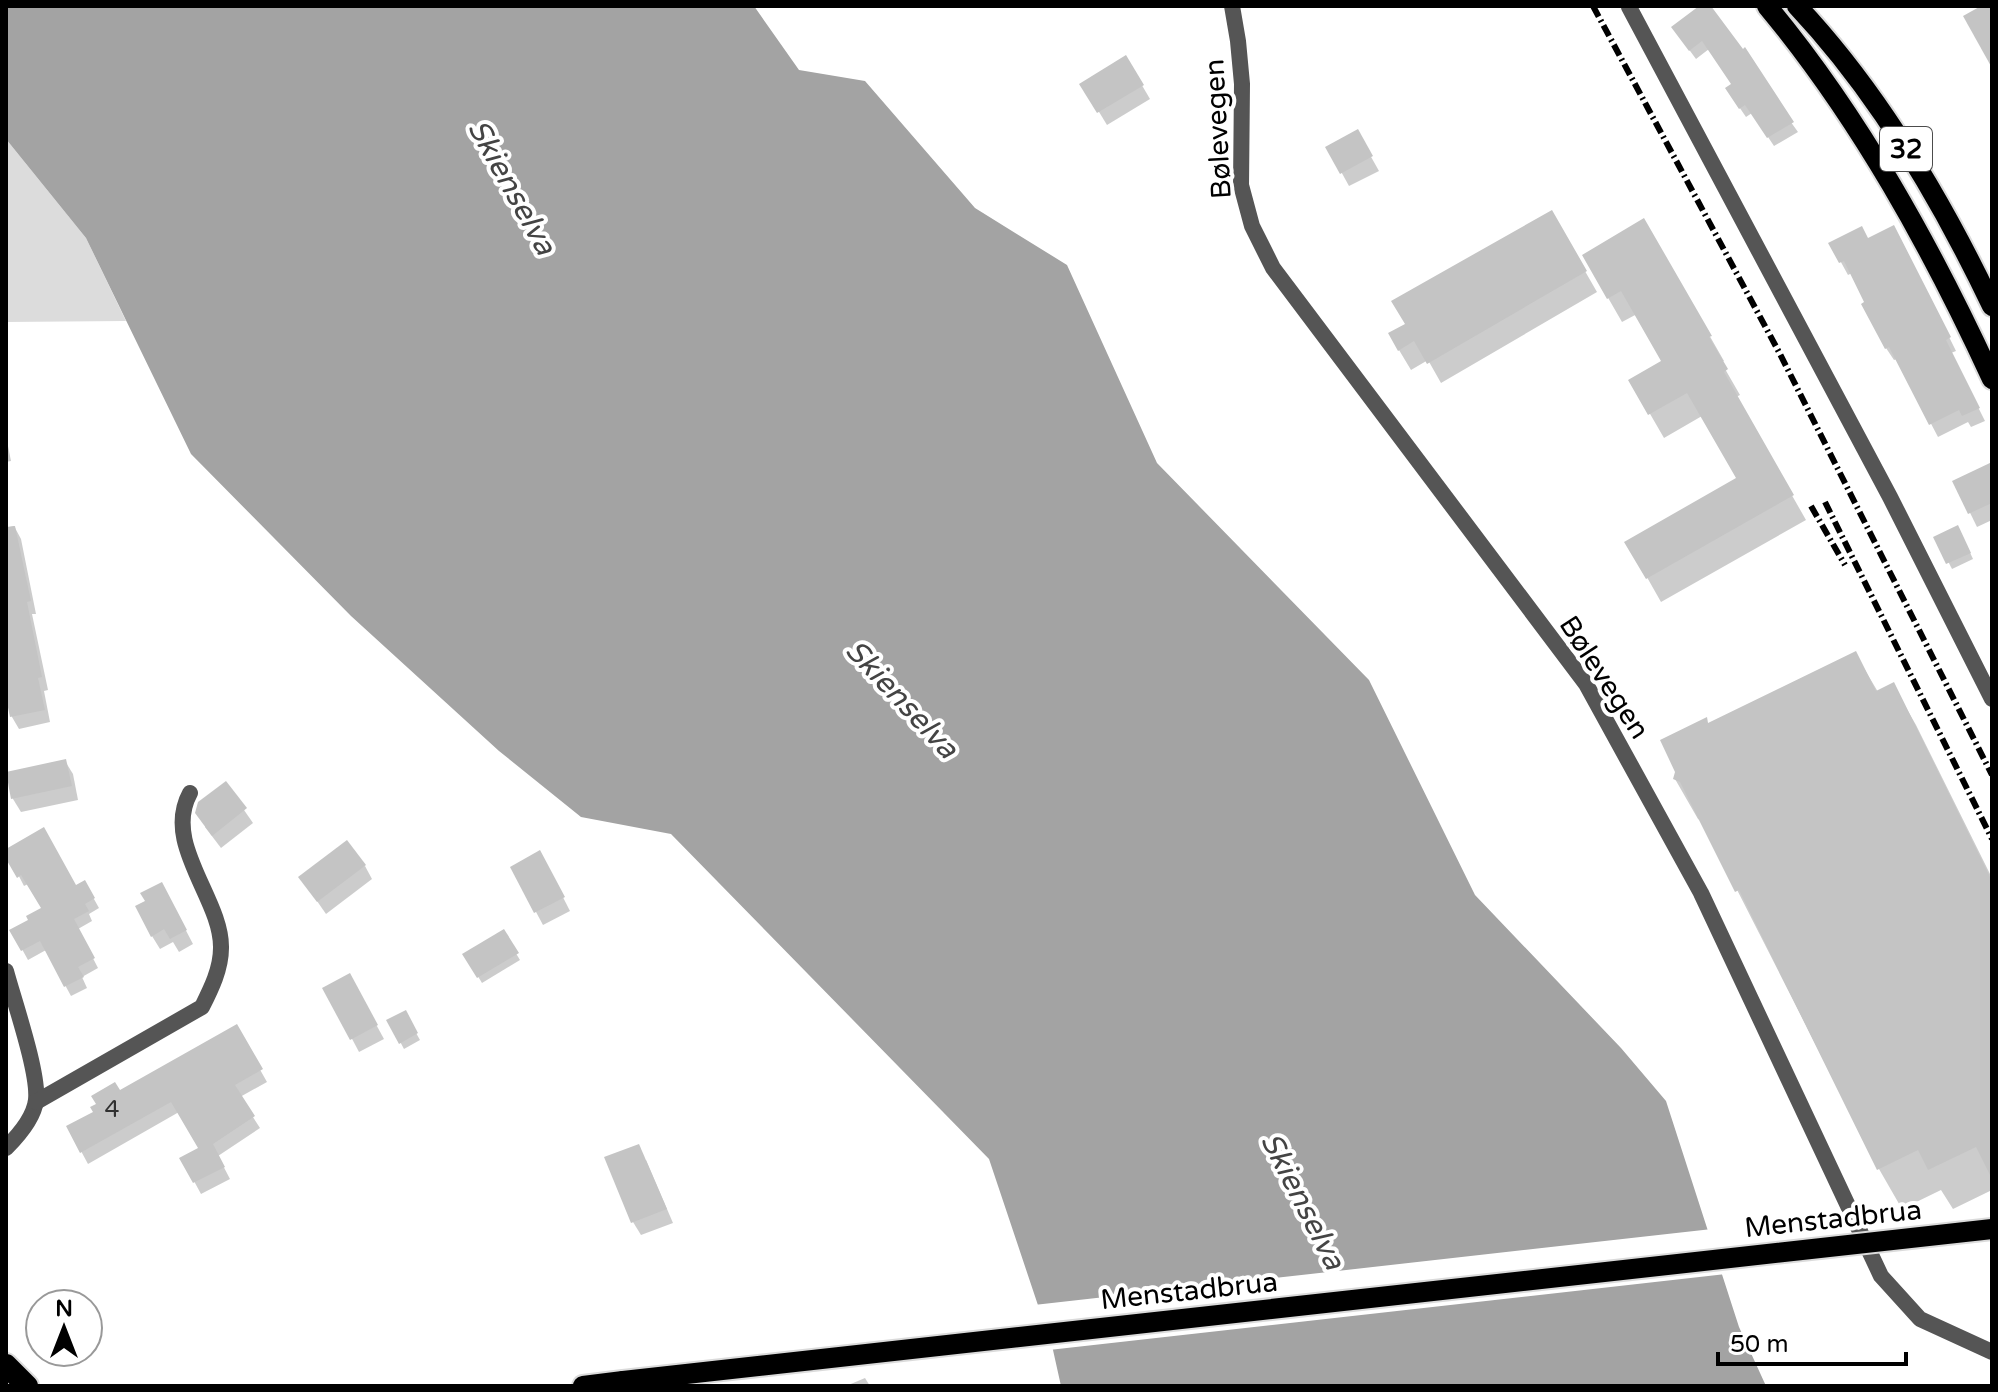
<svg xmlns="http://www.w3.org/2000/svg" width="1998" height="1392" font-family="'Varela Round',sans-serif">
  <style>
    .green { fill: #dcdcdc }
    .water { fill: #a3a3a3 }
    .pier { fill: #fff }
    .shadow { fill: #0003 }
    .building { fill: #c4c4c4 }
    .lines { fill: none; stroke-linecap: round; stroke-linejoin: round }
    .primary-casing { stroke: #dbdbdb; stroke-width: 24 }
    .trunk-casing { stroke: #dbdbdb; stroke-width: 26 }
    .minor { stroke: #555; stroke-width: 16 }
    .primary { stroke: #000; stroke-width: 20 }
    .trunk { stroke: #000; stroke-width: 22 }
    .rail { stroke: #000; stroke-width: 6; stroke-dasharray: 12 4 2 4; stroke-linecap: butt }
    .primary-bridge-casing { stroke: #dbdbdb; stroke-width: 24; stroke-linecap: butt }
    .primary-bridge { stroke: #000; stroke-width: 20 }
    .labels { text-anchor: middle; stroke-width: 8; stroke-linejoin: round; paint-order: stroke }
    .number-label { font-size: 24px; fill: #313131 }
    .shield { fill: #fff; stroke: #4c4c4c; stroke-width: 2 }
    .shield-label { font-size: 26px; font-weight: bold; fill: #000 }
    .street-label { font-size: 28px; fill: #000; stroke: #fff }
    .water-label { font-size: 30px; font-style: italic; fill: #444; stroke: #fff }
  </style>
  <rect width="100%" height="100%" fill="#fff"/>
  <path class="green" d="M6,139L86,238L126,321L6,322Z"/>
  <path class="water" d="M6,6H754L799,70L865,81L975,208L1067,265L1157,463L1369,680L1475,895L1621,1048L1666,1101L1739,1327L1766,1386H1061L1053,1350L989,1159L671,834L581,817L499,751L351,616L191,454L86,238L6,139Z"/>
  <path class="pier" d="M1712,1229L1726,1274L1049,1350L1034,1305Z"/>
  <g class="shadow">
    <path d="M1702,6H1708L1798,132L1774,146L1752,113L1746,117L1733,98V85L1709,49L1696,59L1679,36Z"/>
    <path d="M1126,58L1150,99L1107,125L1082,84Z"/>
    <path d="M1357,132L1379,171L1349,186L1328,148Z"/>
    <path d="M1551,212L1597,292L1441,383L1428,360L1411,370L1399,350L1407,325Z"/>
    <path d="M1644,221L1724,361L1721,362L1740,395L1736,397L1806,520L1661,602L1627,542L1738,479L1702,416L1664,438L1631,381L1664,362L1637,314L1622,322L1584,256Z"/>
    <path d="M1901,240L1956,351L1951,353L1985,421L1971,427L1968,422L1938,437L1897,359L1894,360L1886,348L1852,273L1848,275L1831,244Z"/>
    <path d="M6,436L11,461L6,462Z"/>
    <path d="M1992,464V520L1977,527L1955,482Z"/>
    <path d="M14,526L21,539L36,614H32L48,690L44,691L50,722L19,729L12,717L6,687V528Z"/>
    <path d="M1961,533L1973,559L1952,569L1936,538Z"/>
    <path d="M1855,653L1878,692L1893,685L1916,725L1992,878V1190L1953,1209L1941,1190L1902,1209L1879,1169L1702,821L1698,819L1675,779L1706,720L1709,725Z"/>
    <path d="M65,761L73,774L78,800L21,812L13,799L8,773Z"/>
    <path d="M226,784L253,823L221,848L205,827Z"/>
    <path d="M6,851L75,888L85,883L99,908L89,914L92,921L78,929L98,968L82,977L87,988L71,996L46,950L28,960L12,931L30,921L44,909L28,884L24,886Z"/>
    <path d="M365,866L372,879L326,914L301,878Z"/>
    <path d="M547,866L570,911L543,925L536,912Z"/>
    <path d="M169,898L193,944L179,952L173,942L160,949L152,936Z"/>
    <path d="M503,932L520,960L482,983L465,955Z"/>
    <path d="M349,975L384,1039L359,1052L325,988Z"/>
    <path d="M405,1013L420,1040L404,1049L389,1021Z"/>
    <path d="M236,1027L267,1082L240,1097L260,1128L218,1156L230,1179L201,1194L182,1159L200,1149L179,1112L88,1164L68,1127L96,1113L119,1093Z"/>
    <path d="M646,1160L673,1223L641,1235L633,1222Z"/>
    <path d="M865,1378L870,1386H846Z"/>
  </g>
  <g class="building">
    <path d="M1699,6H1711L1743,49L1745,47L1794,122L1767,138L1745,105L1739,109L1725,88L1731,84L1702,41L1689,51L1671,27Z"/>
    <path d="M1981,6H1992V68L1963,16Z"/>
    <path d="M1126,55L1144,85L1097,113L1079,84Z"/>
    <path d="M1358,129L1373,156L1340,174L1325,147Z"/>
    <path d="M1552,210L1587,271L1427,364L1414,341L1398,351L1388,333L1405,324L1391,301Z"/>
    <path d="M1644,218L1712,336L1709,337L1728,369L1724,372L1794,495L1646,579L1624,542L1736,478L1687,393L1648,415L1628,380L1661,361L1621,291L1607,299L1582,255Z"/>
    <path d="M1894,225L1951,337L1946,340L1980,408L1962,416L1959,410L1929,425L1889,347L1885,349L1861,304L1864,302L1844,261L1839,263L1828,243L1862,226L1868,238Z"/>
    <path d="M1992,462V503L1968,514L1952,481Z"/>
    <path d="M1958,525L1971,553L1946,564L1933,537Z"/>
    <path d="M15,526L31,601L27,602L42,677L38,678L45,710L10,717L6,698V527Z"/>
    <path d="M1856,651L1876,691L1894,682L1992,881V1179L1976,1147L1928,1170L1918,1150L1877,1170L1739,890L1735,892L1680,782L1673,779L1675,772L1660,740L1707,717L1708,723Z"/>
    <path d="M66,759L72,786L11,799L6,772Z"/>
    <path d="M226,781L247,808L212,836L195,813L198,802Z"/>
    <path d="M44,827L76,885L85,880L95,898L85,904L89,911L74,919L95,958L78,967L84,977L64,987L40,941L21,951L9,930L28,920L26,916L41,908L21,875L17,878L6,859V849Z"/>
    <path d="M347,840L366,865L317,902L298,877Z"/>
    <path d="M540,850L565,897L534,913L510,867Z"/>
    <path d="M162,882L187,930L170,939L164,929L151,937L135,906L145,901L140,893Z"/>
    <path d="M504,929L519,953L477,978L462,954Z"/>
    <path d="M350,973L378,1025L350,1040L322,988Z"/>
    <path d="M406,1010L418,1033L399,1044L386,1020Z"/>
    <path d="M237,1024L263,1069L235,1085L255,1116L213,1144L225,1167L193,1183L179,1158L198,1148L171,1102L80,1153L66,1126L93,1112L90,1107L96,1104L91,1096L115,1082L120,1090Z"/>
    <path d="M639,1144L667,1209L631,1223L604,1157Z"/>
  </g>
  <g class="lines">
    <g class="primary-casing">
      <g id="primary">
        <path d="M1767,6C1860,118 1931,247 1992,379"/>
        <path d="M1797,6C1879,93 1941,199 1992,306"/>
        <path d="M583,1386L623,1381"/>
      </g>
    </g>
    <g class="trunk-casing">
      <path id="trunk" d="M6,1365L27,1386"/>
    </g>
    <g class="minor">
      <path d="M1232,6L1238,41L1242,84L1241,185L1252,226L1273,268L1586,684L1701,893L1881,1276L1920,1319L1992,1352"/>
      <path d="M1629,7L1890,497L1992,699"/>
      <path d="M6,971C14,1001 39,1073 36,1100C34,1118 18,1136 6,1148"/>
      <path d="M36,1102L202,1007C211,989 221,969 221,948C222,899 162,844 190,793"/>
    </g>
    <use href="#primary" class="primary"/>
    <use href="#trunk" class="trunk"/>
    <g class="rail">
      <path d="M1593,6L1780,354L1992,775"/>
      <path d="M1825,502L1992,839"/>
      <path d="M1811,506L1845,565"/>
    </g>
    <g class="primary-bridge-casing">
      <path id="primary-bridge" d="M623,1381L1992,1229"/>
    </g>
    <use href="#primary-bridge" class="primary-bridge"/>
  </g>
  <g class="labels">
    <g class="number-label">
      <text x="112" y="1117">4</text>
    </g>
    <rect class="shield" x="1880" y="127" width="52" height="44" rx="6"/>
    <g class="shield-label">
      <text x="1906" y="158">32</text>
    </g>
    <g class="street-label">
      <text transform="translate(1217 129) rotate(-93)" y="10">Bølevegen</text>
      <text transform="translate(1605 677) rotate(57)" y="10">Bølevegen</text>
      <text transform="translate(1833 1218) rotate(-6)" y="10">Menstadbrua</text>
      <text transform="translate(1189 1290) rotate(-6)" y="10">Menstadbrua</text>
    </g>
    <g class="water-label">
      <text transform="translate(512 187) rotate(61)" y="10">Skienselva</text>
      <text transform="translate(902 699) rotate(47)" y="10">Skienselva</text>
      <text transform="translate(1303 1201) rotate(63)" y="10">Skienselva</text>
    </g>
  </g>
  <rect width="1998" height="1392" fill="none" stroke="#000000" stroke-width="16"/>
  <g transform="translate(64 1328)"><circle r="38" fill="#ffffff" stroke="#999999" stroke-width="2"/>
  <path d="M0-6L14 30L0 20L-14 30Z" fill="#000000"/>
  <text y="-12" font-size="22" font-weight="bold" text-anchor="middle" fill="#000000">N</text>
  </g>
  <path d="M1718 1352v12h188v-12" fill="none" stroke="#000000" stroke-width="4"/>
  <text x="1730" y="1352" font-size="24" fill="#000000" stroke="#ffffff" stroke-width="6" paint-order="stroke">50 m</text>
</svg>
